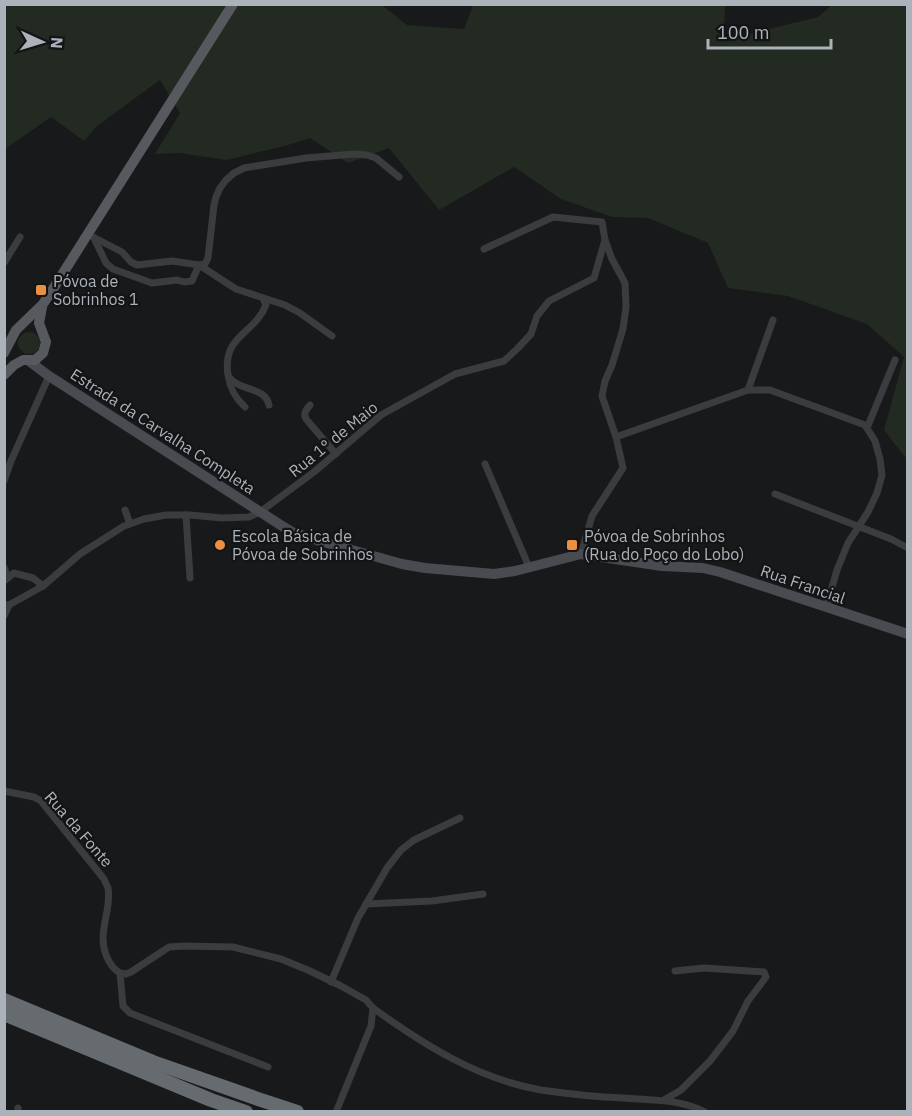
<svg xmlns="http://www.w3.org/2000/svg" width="912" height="1116" font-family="'IBM Plex Sans',sans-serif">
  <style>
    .green { fill: #232a22 }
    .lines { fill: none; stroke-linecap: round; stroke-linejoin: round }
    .street { stroke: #3a3c3f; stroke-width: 7 }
    .secondary { stroke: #484b4f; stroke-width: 10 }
    .primary { stroke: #56595e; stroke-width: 10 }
    .highway { stroke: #666b70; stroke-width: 14 }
    .poi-dot { fill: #ea9040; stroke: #131415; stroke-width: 2 }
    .labels { text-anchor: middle; stroke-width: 4.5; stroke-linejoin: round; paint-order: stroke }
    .poi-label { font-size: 16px; fill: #abb2b9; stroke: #131415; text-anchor: start }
    .street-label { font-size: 16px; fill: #abb2b9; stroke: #131415 }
  </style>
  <rect width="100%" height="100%" fill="#18191a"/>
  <g class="green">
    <path d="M725,4L724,40L818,17L832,5H907V458L905,457L884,430L904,357L867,324L788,296L728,288L708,243L648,218L612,217L561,199L514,167L439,210L389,148L348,163L310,138L288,145L227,160L179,153L155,154L180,113L160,80L97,126L84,141L51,117L5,149V5H382L407,25L464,29L473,5Z"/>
    <circle cx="29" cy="343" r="11"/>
  </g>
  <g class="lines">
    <g class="street">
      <path d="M93,237L122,252L131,262L137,265L172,261L199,265L236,289L285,305L300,313L332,336"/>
      <path d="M94,238L106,263L113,269L152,283L177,280L184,282L192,281L199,265L205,264L208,258L214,205L216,197L220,188L226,180L234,173L244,168L306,158L354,154L367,155L376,158L399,177"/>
      <path d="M484,249L553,217L602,222L605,240L612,259L625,283L626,307L623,329L612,365L605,381L602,396L616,437L623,468L592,516L581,554"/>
      <path d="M4,263L20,237"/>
      <path d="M229,377C240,392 265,386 269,405"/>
      <path d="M748,390L773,320"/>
      <path d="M310,405C306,410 303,413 306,419L336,454"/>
      <path d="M245,407C235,398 230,389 228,375C222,335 254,335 266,305L263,298"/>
      <path d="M867,428L895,360"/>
      <path d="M616,437L748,390H770L865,425L875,441L880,459L882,475L877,493L868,512L848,543L837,570L826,608"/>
      <path d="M485,464L529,567"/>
      <path d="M4,481L11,461L49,376"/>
      <path d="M775,494L891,539L908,548"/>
      <path d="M125,510L130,524"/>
      <path d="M186,515L190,578"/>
      <path d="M4,567L8,578"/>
      <path d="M4,581L14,573L33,578L43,586"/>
      <path d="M4,605H9L43,586L80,554L124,526L130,524L144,519L166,515H190L222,518L249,517L260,512L314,472L381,415L455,374L504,361L517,349L531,334L537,316L549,301L594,278L605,240"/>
      <path d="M4,616L9,605"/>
      <path d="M4,791L34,797L41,801L104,879C105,882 107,885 108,888C112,910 97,932 106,955C109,963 113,969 120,973"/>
      <path d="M366,904L432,901L483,894"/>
      <path d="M120,973L126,974L131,972L169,947L184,946L233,947L281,959L310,971L341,986L366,1000L373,1008L371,1026L336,1112"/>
      <path d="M120,973L123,1006L130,1013L268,1067"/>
      <path d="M331,982L358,918L387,868L401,850L414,840L460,818"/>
      <path d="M373,1008C424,1045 478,1079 541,1090C568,1094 597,1097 624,1098C651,1100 680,1099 705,1112"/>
      <path d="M664,1100L681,1090L710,1061L733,1031L748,1001L766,977L764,972L704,968L675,971"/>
      <path d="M18,1108V1112"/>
    </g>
    <path class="secondary" d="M29,361L49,376L279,524L292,532L320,541L402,564L425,568L494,574L515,571L581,554L662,566L703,568L720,572L908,634"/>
    <g class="primary">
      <path d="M4,353L16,330L43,304L53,289L233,4"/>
      <path d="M4,375L14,365L23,360H35L43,353L46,342L39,323L42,307"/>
    </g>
    <g class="highway">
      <path d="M4,1000L153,1062L258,1099L297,1112"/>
      <path d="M4,1014L211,1100L246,1112"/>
    </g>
  </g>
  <g class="poi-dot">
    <rect x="35" y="284" width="12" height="12" rx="3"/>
    <circle cx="220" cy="545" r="6"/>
    <rect x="566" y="539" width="12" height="12" rx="3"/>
  </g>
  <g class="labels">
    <g class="poi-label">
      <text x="53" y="287">Póvoa de<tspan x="53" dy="18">Sobrinhos 1</tspan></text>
      <text x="232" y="542">Escola Básica de<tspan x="232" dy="18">Póvoa de Sobrinhos</tspan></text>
      <text x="584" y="542">Póvoa de Sobrinhos<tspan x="584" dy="18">(Rua do Poço do Lobo)</tspan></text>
    </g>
    <g class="street-label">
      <text transform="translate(163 431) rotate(33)" y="6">Estrada da Carvalha Completa</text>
      <text transform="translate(333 439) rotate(-39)" y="6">Rua 1° de Maio</text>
      <text transform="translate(803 584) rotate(19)" y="6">Rua Francial</text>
      <text transform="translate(79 829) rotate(49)" y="6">Rua da Fonte</text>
    </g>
  </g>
  <rect width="912" height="1116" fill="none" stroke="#abb2b9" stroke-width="12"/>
  <g transform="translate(42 42) rotate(94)" stroke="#131415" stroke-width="4.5" paint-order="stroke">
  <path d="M0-4.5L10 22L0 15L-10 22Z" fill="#abb2b9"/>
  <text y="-9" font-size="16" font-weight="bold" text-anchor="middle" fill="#abb2b9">N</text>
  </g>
  <path d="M708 39v9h123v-9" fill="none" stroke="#abb2b9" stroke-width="3"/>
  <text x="717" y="39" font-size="18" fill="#abb2b9" stroke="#131415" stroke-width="4.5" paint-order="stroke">100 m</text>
</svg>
